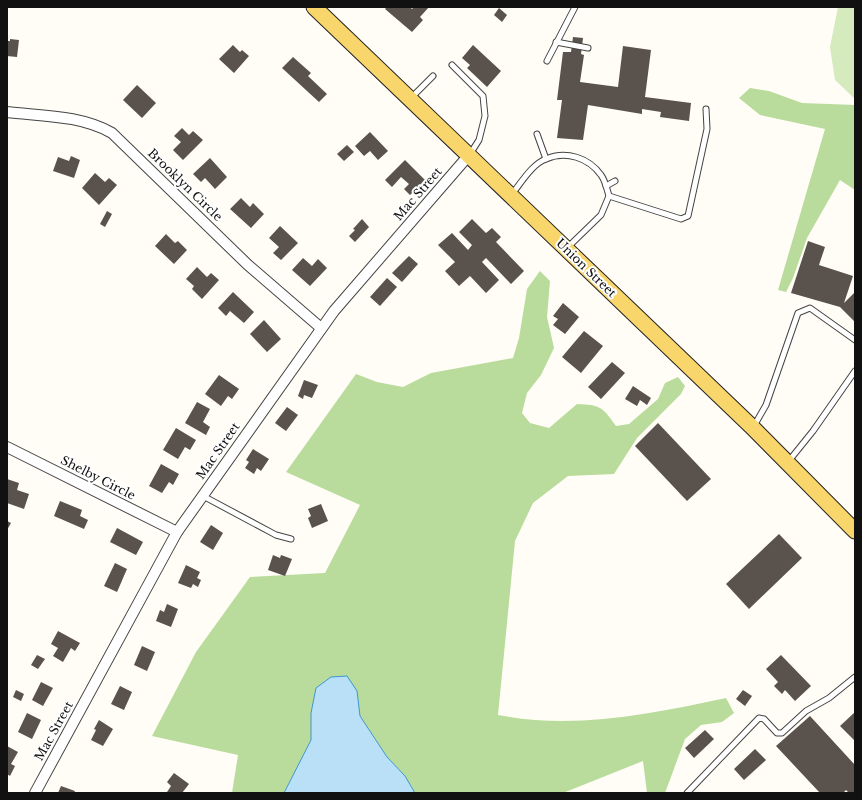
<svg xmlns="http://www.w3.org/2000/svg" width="862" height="800" font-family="'Libre Baskerville',serif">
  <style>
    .green { fill: #d5ebbd }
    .forest { fill: #b9dc9c }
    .water { fill: #b9e0f7; stroke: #3f96cf }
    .building { fill: #5a524d }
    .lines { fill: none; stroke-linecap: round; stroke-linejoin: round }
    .lane-casing { stroke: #444; stroke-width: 7 }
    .street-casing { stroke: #444; stroke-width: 12 }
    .primary-casing { stroke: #222; stroke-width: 17 }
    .lane { stroke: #fff; stroke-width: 5 }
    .street { stroke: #fff; stroke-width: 10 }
    .primary { stroke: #f9d66b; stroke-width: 15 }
    .labels { text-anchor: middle; stroke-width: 4; stroke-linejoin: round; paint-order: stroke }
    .street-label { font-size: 12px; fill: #111; stroke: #fff }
  </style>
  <rect width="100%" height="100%" fill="#fffdf5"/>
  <path class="green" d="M838,7H855V99L835,80L830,47Z"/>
  <g class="forest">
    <path d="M750,88L769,91L802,103L855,105V190L840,180L807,238L793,278L786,292L778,290L825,129L760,115L739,98Z"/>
    <path d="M540,271L550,281L547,317L554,348L541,375L527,393L522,413L530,423L549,428L577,404C600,405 602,406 616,426L629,424L658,399L665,383L678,377L685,386L681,394L637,438L614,474L568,476L533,503L515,541L498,715C574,730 651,714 726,698L734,713L722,722L701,725L685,739L665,793H647L643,761L563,793H415L405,776L387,757L360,716L357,691L311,713V740L284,793H232L238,755L152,736L196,652L250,577L325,573L360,505L286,472L356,374L377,382L403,387L431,373L513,358L519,338L527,289Z"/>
  </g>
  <path class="water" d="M347,676L357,691L360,716L387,757L405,776L415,793H284L311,740V713L316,688L331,677Z"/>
  <g class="building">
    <path d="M387,7H410L412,9L414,7H429L420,17L423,20L412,32L385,9Z"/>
    <path d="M499,8L507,15L502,22L494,15Z"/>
    <path d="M573,37L583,38L581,54L584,55L580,82L618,87L623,46L651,50L645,97L691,103L689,121L660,117L661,112L642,109V114L588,105L583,140L557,138L562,100H557L563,52H571Z"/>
    <path d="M10,39L19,40L17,57L7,56V41H10Z"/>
    <path d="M233,45L240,52L242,50L249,56L234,73L219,59Z"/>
    <path d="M473,45L501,71L487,87L467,68L470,65L462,58Z"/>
    <path d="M293,57L311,73L308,76L327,94L319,102L282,68Z"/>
    <path d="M137,85L156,103L142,118L123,100Z"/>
    <path d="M182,128L189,135L193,131L203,140L183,160L173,150L181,142L174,136Z"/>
    <path d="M370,132L388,151L378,160L370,151L364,156L355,146Z"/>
    <path d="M347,145L354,152L344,161L337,154Z"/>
    <path d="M71,156L80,160L74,178L53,171L58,157L69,161Z"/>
    <path d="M210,158L227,177L215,189L205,178L201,182L193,174Z"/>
    <path d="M405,160L425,180L410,195L404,189L409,184L401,177L392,187L385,180Z"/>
    <path d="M95,173L105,182L109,178L117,185L99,205L82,188Z"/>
    <path d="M241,198L250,207L253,203L264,214L251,228L230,209Z"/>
    <path d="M107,211L112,214L105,227L100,224Z"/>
    <path d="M362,219L369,227L355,242L349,236L355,230L353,229Z"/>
    <path d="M472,219L486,233L492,228L501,237L496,242L524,271L511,284L486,258L482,262L499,280L486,293L470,276L459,286L445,271L455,262L438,245L452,233L468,250L472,245L459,232Z"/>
    <path d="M280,226L298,243L281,260L273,253L279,247L269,238Z"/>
    <path d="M166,234L175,243L178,241L187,250L174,264L155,246Z"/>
    <path d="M808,241L825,247L819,265L853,276L844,303L855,292V322L840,307L791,293Z"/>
    <path d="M409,256L418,264L402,282L392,273Z"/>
    <path d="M303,258L312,266L318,259L327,268L310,286L292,270Z"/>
    <path d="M197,267L207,277L211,273L219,280L202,299L192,289L194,286L186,279Z"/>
    <path d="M387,278L397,287L380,306L370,297Z"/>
    <path d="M233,292L254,312L244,323L230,311L226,316L218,308Z"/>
    <path d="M563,303L579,317L565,334L553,325L558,319L553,316Z"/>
    <path d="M264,320L281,339L267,352L250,334Z"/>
    <path d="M584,331L603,346L581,373L562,357Z"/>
    <path d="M612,362L625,373L601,399L588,387Z"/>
    <path d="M219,375L239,389L232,399L228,396L221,406L205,394Z"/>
    <path d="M304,380L318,385L312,398L304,395L303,399L298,396Z"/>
    <path d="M633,386L651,398L647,405L640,400L637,406L625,399Z"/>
    <path d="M197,402L210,409L203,422L210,427L206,435L185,423Z"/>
    <path d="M287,407L298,415L286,431L275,423Z"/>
    <path d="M658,423L711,479L687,501L635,446Z"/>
    <path d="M176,428L196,440L190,450L185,447L178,459L163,450Z"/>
    <path d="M253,449L269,459L261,471L257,468L254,474L245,468L249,462L246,460Z"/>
    <path d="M161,464L179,474L173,485L169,482L162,493L149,486Z"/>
    <path d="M7,479L19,483L17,490L29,494L24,509L7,503Z"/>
    <path d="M60,501L82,510L80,516L88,520L84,529L54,516Z"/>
    <path d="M321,504L328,521L312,528L308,518L311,516L308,509Z"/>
    <path d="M7,521L11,523L7,530Z"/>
    <path d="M211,525L223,533L213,550L200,542Z"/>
    <path d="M117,528L143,542L136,555L110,542Z"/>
    <path d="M779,534L802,558L749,609L726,584Z"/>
    <path d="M273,555L280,558L281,555L292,559L285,576L268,570Z"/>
    <path d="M115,563L127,569L117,592L104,586Z"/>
    <path d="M186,565L200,572L197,578L201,580L198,587L193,584L191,588L178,583Z"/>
    <path d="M167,604L178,609L171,627L156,621L160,610L164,612Z"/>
    <path d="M58,631L80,643L75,651L71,648L63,662L53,656L58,648L51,644Z"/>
    <path d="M142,646L155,652L147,671L134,665Z"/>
    <path d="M37,655L45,659L38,669L31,665Z"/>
    <path d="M781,655L811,686L795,701L785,690L782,694L774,686L778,682L766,669Z"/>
    <path d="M41,682L53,688L43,706L32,700Z"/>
    <path d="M120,686L132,692L124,710L111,704Z"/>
    <path d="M16,690L24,694L21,701L13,697Z"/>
    <path d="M743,690L752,696L745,706L736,699Z"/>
    <path d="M855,712V741L840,726Z"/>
    <path d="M27,713L41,720L32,739L18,732Z"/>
    <path d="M810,716L855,765V793H849L846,790L843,793H820L776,746Z"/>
    <path d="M99,720L113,729L103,746L91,740L96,730L94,729Z"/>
    <path d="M705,730L714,739L694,758L685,748Z"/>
    <path d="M7,746L18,752L11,764L15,766L10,776L7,774Z"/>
    <path d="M755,749L766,760L744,780L734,769Z"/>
    <path d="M174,773L189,784L182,793L167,792L171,786L167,782Z"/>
    <path d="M61,786L75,791L74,793H58Z"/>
  </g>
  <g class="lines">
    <g class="lane-casing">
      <g id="lane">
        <path d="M556,42L588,48"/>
        <path d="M547,61L575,7"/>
        <path d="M452,65L483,96L485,116L479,140L470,154"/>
        <path d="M411,98L433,76"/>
        <path d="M537,134L546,159"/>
        <path d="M606,186L615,181"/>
        <path d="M512,194C521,183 532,164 546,159C566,150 589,158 601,175C605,180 607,189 609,196L601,215L567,248"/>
        <path d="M609,196L681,219L688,216L707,129L706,109"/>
        <path d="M754,426L766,405L798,313L810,308L855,340"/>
        <path d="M788,462L813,431L855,371"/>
        <path d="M203,496L276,535L291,539"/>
        <path d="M687,793L759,718L764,719L777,733H782L806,711L829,698L855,677"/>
      </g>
    </g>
    <g class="street-casing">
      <g id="street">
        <path d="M7,112C41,116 81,115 112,133L248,265L321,328"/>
        <path d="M7,447L177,532"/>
        <path d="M35,793L177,532L334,311L469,155"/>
      </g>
    </g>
    <g class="primary-casing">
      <path id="primary" d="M314,7L751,426L855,531"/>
    </g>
    <use href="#lane" class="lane"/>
    <use href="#street" class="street"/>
    <use href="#primary" class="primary"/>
  </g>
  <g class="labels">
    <g class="street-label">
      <text transform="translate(185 185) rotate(44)" y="4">Brooklyn Circle</text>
      <text transform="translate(418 194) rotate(-49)" y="4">Mac Street</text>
      <text transform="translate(586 268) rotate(44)" y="4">Union Street</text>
      <text transform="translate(218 451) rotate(-55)" y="4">Mac Street</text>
      <text transform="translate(98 478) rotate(27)" y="4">Shelby Circle</text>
      <text transform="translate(54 731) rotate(-61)" y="4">Mac Street</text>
    </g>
  </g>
  <rect width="862" height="800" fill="none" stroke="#111111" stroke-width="16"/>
</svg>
